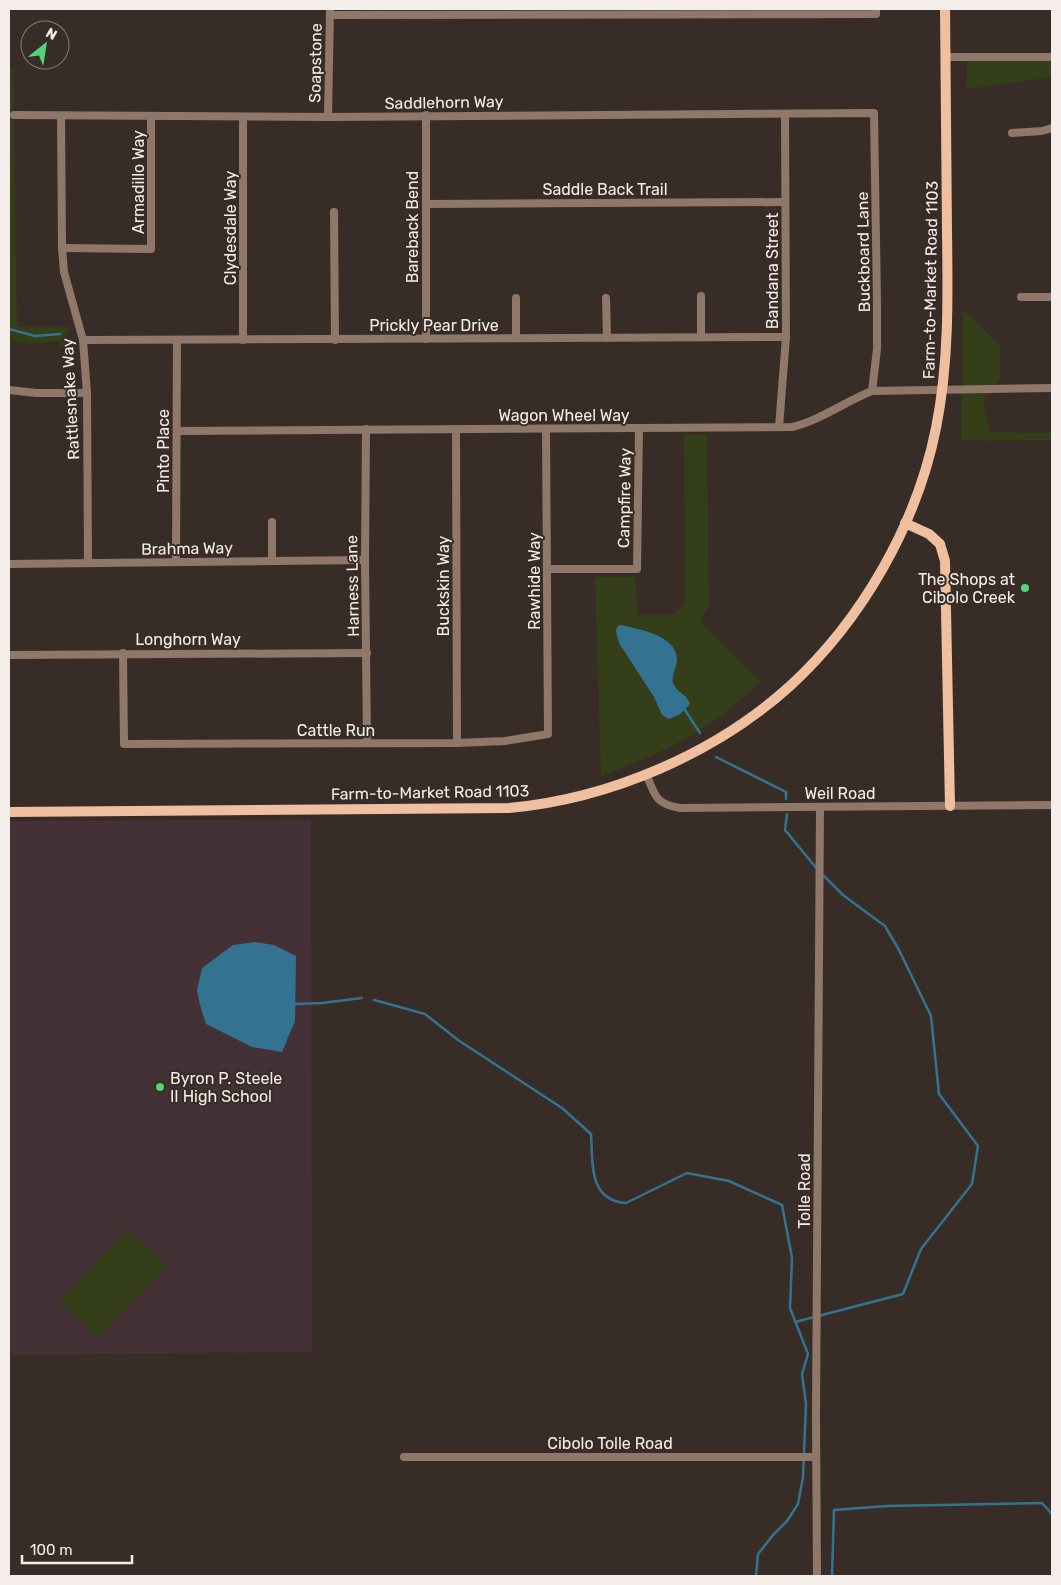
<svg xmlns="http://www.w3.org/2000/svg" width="1061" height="1585" font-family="Rubik,sans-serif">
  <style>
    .education { fill: #443136 }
    .green { fill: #343f19 }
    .water { fill: #347292 }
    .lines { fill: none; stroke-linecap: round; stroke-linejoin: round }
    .stream { stroke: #347292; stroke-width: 2.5 }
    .minor { stroke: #8f7769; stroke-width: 8 }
    .major { stroke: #efbfa0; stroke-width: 10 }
    .poi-dot { fill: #50d674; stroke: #382d26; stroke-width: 2 }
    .labels { text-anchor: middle; stroke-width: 4; stroke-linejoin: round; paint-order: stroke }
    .street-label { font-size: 16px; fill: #f5ede9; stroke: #382d26 }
    .poi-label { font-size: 16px; fill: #f5ede9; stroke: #382d26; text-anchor: end }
  </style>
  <rect width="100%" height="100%" fill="#382d26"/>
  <path class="education" d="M311,820L312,1352L9,1355V821Z"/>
  <g class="green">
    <path d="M967,60L1052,61V77L966,89Z"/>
    <path d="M9,69H13L17,327H69L66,336L69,342L75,347H60L58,341L29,344L9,339Z"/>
    <path d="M963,310L1000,345V380L983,400L990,432L1052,433V440L961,441Z"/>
    <path d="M684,435H707L709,605L700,621L761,682C741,699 720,718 697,732C667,751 634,763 601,776L595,577H635L638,615H673L685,604Z"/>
    <path d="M128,1229L167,1266L97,1338L59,1301Z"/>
  </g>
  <g class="water">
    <path d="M620,625C639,629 676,635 677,659C677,667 671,675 673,683C676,692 687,694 690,704L680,714L669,719L662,715L654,697L619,643L616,632L617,627Z"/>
    <path d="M255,942L274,945L296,956L295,1021L282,1052L252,1047L206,1024L200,1005L197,990L202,968L233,945Z"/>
  </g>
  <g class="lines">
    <g class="stream">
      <path d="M9,329L35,336L60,334"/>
      <path d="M683,707L700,733"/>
      <path d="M716,757L786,792V799"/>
      <path d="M787,814L785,830L818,870"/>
      <path d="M374,1000L425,1014L458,1040L562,1108L591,1134C593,1163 588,1200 626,1203L687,1173L729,1181L782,1205L792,1258L790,1308L808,1354L802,1374L806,1404L803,1477L798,1504L787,1521L773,1535L758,1554L756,1576"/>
      <path d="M294,1004L322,1003L362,998"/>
      <path d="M795,1322L903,1294L921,1249L972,1184L978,1146L939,1094L931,1016L899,950L885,926L843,895L822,874"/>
      <path d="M832,1576L834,1510L887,1506L1042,1503L1052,1514"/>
    </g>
    <g class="minor">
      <path d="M330,15L876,14V9"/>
      <path d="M945,57H1052"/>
      <path d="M14,115L328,117L874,113L877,303V349L872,391"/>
      <path d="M426,115V339"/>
      <path d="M61,116L62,248L64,272L83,340L87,393L88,563"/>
      <path d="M243,117V340"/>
      <path d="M328,117L330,9"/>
      <path d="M1012,133L1042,131L1052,128"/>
      <path d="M426,204L785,202"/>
      <path d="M334,212L335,340"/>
      <path d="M62,248L151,249V116"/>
      <path d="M1021,297H1052"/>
      <path d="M606,298L607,338"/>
      <path d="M701,337V296"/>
      <path d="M516,338V298"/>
      <path d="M83,340L786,337"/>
      <path d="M9,390L36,393H87"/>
      <path d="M779,427L786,337L785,114"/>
      <path d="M366,429L365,560L367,743"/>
      <path d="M456,429L457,743"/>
      <path d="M177,431L792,427C821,420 844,402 872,391L1052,388"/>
      <path d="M272,522V561"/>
      <path d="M176,562L177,340"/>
      <path d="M9,564L365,560"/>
      <path d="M548,569H637L639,429"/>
      <path d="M123,653L124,744L457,743L505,741L548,734L546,429"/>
      <path d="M9,655L367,653"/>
      <path d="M647,776C655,796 656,804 680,808L1052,805"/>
      <path d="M404,1457H816"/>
      <path d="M817,1576L816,1413L820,807"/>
    </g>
    <g class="major">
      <path d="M905,523L929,534L940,544L945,561L950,806"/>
      <path d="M9,812L509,808C609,799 715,754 790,686C862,620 917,524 936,428C949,364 948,297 947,232C946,157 946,83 945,9"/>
    </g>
  </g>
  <g class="poi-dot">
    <circle cx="1025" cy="588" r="5"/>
    <circle cx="160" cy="1087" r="5"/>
  </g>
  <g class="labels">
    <g class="street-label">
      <text transform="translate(315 63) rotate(-89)" y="6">Soapstone</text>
      <text transform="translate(444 102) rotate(-1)" y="6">Saddlehorn Way</text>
      <text transform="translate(138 182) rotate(-90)" y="6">Armadillo Way</text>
      <text x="605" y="195">Saddle Back Trail</text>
      <text transform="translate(412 227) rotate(-90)" y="6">Bareback Bend</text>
      <text transform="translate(230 228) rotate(-90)" y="6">Clydesdale Way</text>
      <text transform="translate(863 252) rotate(-91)" y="6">Buckboard Lane</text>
      <text transform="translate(772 271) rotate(-90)" y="6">Bandana Street</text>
      <text transform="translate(930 280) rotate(-89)" y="6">Farm-to-Market Road 1103</text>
      <text x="434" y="331">Prickly Pear Drive</text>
      <text transform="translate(70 399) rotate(-93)" y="6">Rattlesnake Way</text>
      <text x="564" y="421">Wagon Wheel Way</text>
      <text transform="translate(163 451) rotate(-90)" y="6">Pinto Place</text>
      <text transform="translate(624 498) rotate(-89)" y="6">Campfire Way</text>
      <text transform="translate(187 548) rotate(-1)" y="6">Brahma Way</text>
      <text transform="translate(534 581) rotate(-90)" y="6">Rawhide Way</text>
      <text transform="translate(352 586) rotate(-91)" y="6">Harness Lane</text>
      <text transform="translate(443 586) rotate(-90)" y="6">Buckskin Way</text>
      <text x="188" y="645">Longhorn Way</text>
      <text x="336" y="736">Cattle Run</text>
      <text transform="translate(430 792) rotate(-1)" y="6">Farm-to-Market Road 1103</text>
      <text x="840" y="799">Weil Road</text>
      <text transform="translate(804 1191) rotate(-90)" y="6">Tolle Road</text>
      <text x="610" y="1449">Cibolo Tolle Road</text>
    </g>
    <g class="poi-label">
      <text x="1015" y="585">The Shops at<tspan x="1015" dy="18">Cibolo Creek</tspan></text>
      <text x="170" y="1084" text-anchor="start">Byron P. Steele<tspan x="170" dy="18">II High School</tspan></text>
    </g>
  </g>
  <rect width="1061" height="1585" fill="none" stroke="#f5ede9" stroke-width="20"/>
  <g transform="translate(45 45) rotate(30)"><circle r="24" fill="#382d26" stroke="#847a74"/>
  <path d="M0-4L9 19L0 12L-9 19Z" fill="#50d674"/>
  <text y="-8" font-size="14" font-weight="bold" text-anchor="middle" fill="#f5ede9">N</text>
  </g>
  <path d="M22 1555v8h110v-8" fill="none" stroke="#f5ede9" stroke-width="2.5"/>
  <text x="30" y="1555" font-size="15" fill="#f5ede9" stroke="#382d26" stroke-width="4" paint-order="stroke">100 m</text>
</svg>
